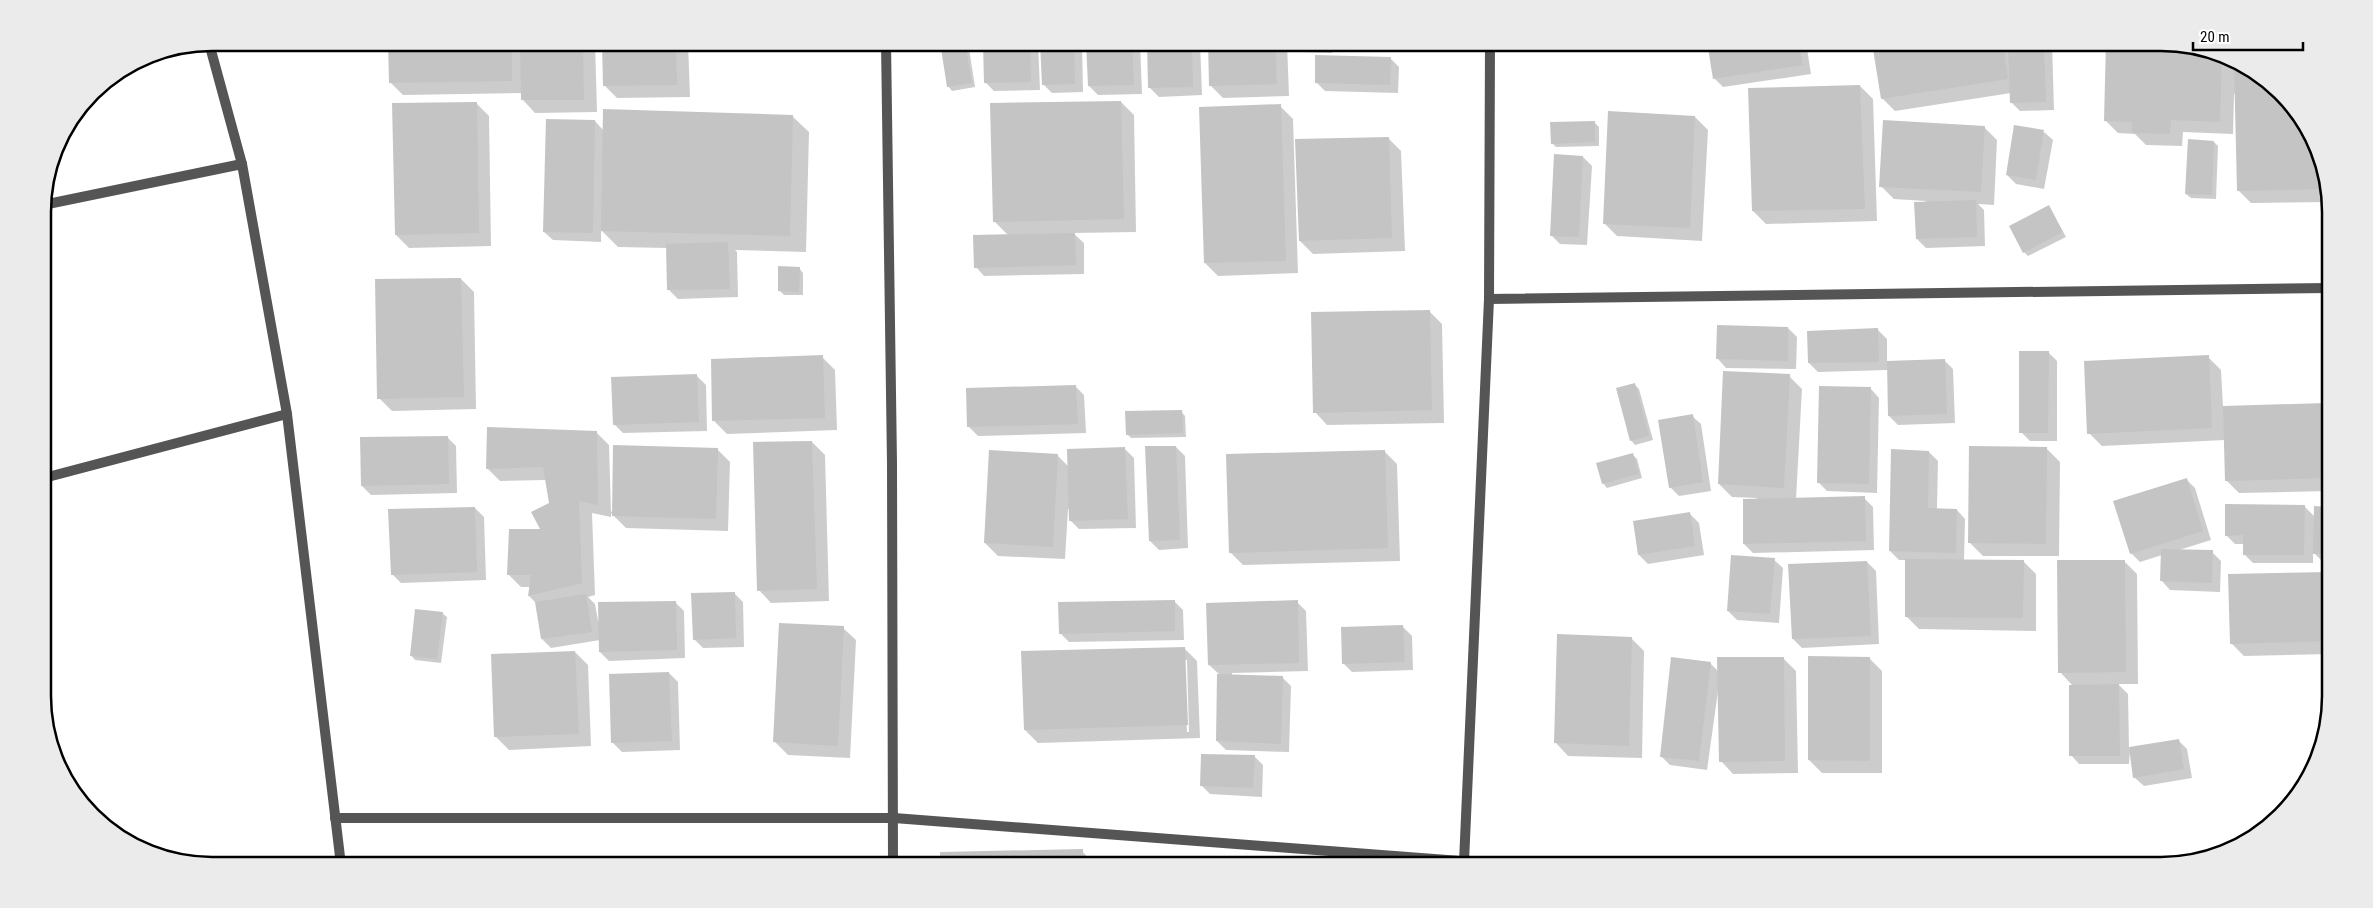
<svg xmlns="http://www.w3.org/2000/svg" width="2373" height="908" font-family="'Roboto Condensed',sans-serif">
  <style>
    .shadow { fill: #0003; fill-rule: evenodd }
    .building { fill: #c4c4c4 }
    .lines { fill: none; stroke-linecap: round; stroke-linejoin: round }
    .minor { stroke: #555; stroke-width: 10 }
    .rim { fill: none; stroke: #000; stroke-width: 2.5 }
  </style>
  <rect width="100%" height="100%" fill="#fff"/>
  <g class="shadow">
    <path d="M389,42H595L597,112L535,113L523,100L522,93L403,95L390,82Z"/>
    <path d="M603,42H688L690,97L617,98L604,85Z"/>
    <path d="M941,42H968L975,87L952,91L948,86Z"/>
    <path d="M984,42H1038L1040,90L994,91L985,82Z"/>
    <path d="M1042,42H1082L1083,92L1052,93L1043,84Z"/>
    <path d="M1088,42H1140L1142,94L1098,95L1089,86Z"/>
    <path d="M1148,42H1200L1202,95L1159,97L1150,88Z"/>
    <path d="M1209,42H1287L1289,96L1223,98L1210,85Z"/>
    <path d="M1290,42H1333L1332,53L1299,52Z"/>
    <path d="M1708,42H1806L1811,74L1723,87L1714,78Z"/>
    <path d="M1920,42H2052L2054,110L2020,111L2011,102V93L1895,111L1882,98Z"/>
    <path d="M2215,51L2289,101L2317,147L2329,190V202L2251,203L2238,190L2236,94H2234L2233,134L2183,132L2182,146L2146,145L2135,134L2118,133L2105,120Z"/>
    <path d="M1390,58L1399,67L1398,93L1325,91L1316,82Z"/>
    <path d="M1860,86L1873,99L1877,221L1766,224L1753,211Z"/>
    <path d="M1121,102L1134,115L1136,232L1073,233L1084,243V274L984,276L976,267L1009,236L994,221Z"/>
    <path d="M476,103L489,116L491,246L409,248L396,235Z"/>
    <path d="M1280,106L1293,119L1298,273L1218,276L1205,263Z"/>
    <path d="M792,116L809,132L806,252L735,250L737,252L738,297L678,299L669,290L667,248L618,247L601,230V242L553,240L544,232L595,121L604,131Z"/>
    <path d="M1695,117L1708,130L1702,241L1617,236L1604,223Z"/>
    <path d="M1594,122L1599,127V146L1556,147L1552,143Z"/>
    <path d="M1984,127L1997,140L1994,205L1978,204L1984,210L1985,246L1926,248L1917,239L1926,201L1894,199L1881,186Z"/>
    <path d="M2044,132L2053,140L2044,189L2016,184L2007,175Z"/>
    <path d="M1388,138L1401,151L1405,251L1313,254L1300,241Z"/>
    <path d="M2214,142L2218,146L2216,199L2191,198L2186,194Z"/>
    <path d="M1583,157L1592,166L1587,245L1560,244L1551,235Z"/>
    <path d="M2049,207L2066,237L2028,256L2024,252Z"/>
    <path d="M799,268L803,273V295H784L779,290Z"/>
    <path d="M461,279L474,292L476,409L392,411L379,398Z"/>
    <path d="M1429,311L1442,324L1444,423L1327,425L1315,412Z"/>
    <path d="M1788,328L1797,337L1796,369L1726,368L1718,359Z"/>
    <path d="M1878,330L1887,339V362L1944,360L1953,369L1955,423L1898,425L1889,416L1888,370L1818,372L1809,363Z"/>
    <path d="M2048,352L2057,361V441H2030L2021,432Z"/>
    <path d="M822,357L835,370L837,430L727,434L714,421Z"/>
    <path d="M2208,357L2221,370L2223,407L2325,404L2330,409V491L2239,493L2226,480L2225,440L2102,446L2089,433Z"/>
    <path d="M697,376L706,385L707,431L623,433L614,424Z"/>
    <path d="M1789,376L1802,389L1796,499L1864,498L1873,507L1874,550L1753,553L1744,544L1757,498L1732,497L1719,484Z"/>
    <path d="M1635,385L1639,389L1653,440L1635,445L1631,440Z"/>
    <path d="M1075,386L1084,395L1086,433L978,436L969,427Z"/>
    <path d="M1871,389L1879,398L1877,493L1827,491L1818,482Z"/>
    <path d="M1181,411L1185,416L1186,437L1131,438L1127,434Z"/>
    <path d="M1692,416L1701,424L1711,491L1679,496L1670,487Z"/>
    <path d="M596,432L609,445L611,512L717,449L730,462L728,531L626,528L611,513V517L592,513L595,595L588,597L595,604L598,621L675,602L684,611L685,658L609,661L600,652V640L551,648L542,639L537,604L529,596L530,587H521L508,574L542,530L550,504L546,480L500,481L487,468Z"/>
    <path d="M447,437L456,446L457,493L371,495L362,486Z"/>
    <path d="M812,442L825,455L829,601L771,603L759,590Z"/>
    <path d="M1176,447L1185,456L1188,548L1159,550L1150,541Z"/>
    <path d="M1125,449L1134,458L1136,528L1079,529L1070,520V509H1068L1065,559L998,556L985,543L1057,455L1068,466Z"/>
    <path d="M2047,449L2060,462L2059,556H1983L1970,543Z"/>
    <path d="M1384,451L1397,464L1400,561L1243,565L1230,552Z"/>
    <path d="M1929,452L1938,461L1937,509L1957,510L1965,519L1964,561H2023L2036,574V631L1919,629L1906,616V560H1899L1890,551Z"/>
    <path d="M1633,455L1637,459L1642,478L1607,488L1603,483Z"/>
    <path d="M2186,479L2195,488L2211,540L2179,550L2212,552L2221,561L2220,592L2170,590L2162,581V555L2140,562L2131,553Z"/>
    <path d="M2304,506L2315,517L2330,508V562H2323L2313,552V563H2253L2244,554V544H2235L2226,535Z"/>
    <path d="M475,508L484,517L486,580L401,583L392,574Z"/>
    <path d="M1690,514L1699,523L1704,555L1648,564L1639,555L1634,522Z"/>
    <path d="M1774,560L1783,568L1779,623L1737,620L1728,611Z"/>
    <path d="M2124,561L2137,574L2138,684H2118L2128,694L2129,749L2178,740L2187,749L2192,778L2144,786L2135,778L2130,750L2129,764H2079L2071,755L2073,686L2060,672Z"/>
    <path d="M1867,562L1876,571L1879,644L1802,648L1793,639Z"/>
    <path d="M2330,573V654L2244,656L2231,643L2229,575Z"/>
    <path d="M734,593L743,602L744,647L703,648L694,639Z"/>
    <path d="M1174,601L1183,610L1184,640L1069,642L1060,633Z"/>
    <path d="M1297,602L1306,611L1308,671L1232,673V676L1282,677L1291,686L1289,752L1226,750L1217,741L1219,674L1209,665Z"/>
    <path d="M442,613L447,617L441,663L415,660L411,655Z"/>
    <path d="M1403,627L1412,636L1413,670L1352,672L1343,663Z"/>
    <path d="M843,628L856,640L850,758L788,755L775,742Z"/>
    <path d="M1631,638L1644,651L1642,758L1568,756L1556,743Z"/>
    <path d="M1184,648L1197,661L1200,738L1038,743L1025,730ZM1184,660H1187L1189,732H1187Z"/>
    <path d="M575,652L588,665L591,746L509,750L496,737Z"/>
    <path d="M1783,658L1796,671L1798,773L1733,774L1721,761L1719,684L1707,770L1670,765L1661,756L1710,663L1719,672Z"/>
    <path d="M1869,658L1882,671V773H1822L1809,760Z"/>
    <path d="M669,673L678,682L680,750L622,752L613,743Z"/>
    <path d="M1254,756L1263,765L1262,797L1210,794L1201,785Z"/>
    <path d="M1082,851L1095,865H942L941,854Z"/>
  </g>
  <g class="building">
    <path d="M388,42H512V81L389,83Z"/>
    <path d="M520,42H583L584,100H521Z"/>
    <path d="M602,42H676L677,85L603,86Z"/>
    <path d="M940,42H965L972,83L947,87Z"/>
    <path d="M983,42H1030L1031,82L984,83Z"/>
    <path d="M1040,42H1074L1075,84L1042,85Z"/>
    <path d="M1086,42H1132L1134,85L1088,86Z"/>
    <path d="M1147,42H1192L1193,87L1148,88Z"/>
    <path d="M1208,42H1275L1277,84L1209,86Z"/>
    <path d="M1707,42H1799L1803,65L1713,79Z"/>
    <path d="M1912,42H2003L2008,79L1881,99L1873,49Z"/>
    <path d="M2008,42H2044L2046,102L2010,103Z"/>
    <path d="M2106,42H2161L2215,51L2222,56L2220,122L2171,120L2170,134L2132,133V122L2104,121Z"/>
    <path d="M1315,55L1391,57L1390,85L1315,83Z"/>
    <path d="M2234,64L2289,101L2317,147L2329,189L2237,191Z"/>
    <path d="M1860,85L1865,209L1752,211L1748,88Z"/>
    <path d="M1121,101L1124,219L993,222L990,103Z"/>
    <path d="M477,102L479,233L395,235L392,103Z"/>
    <path d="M1281,104L1286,261L1204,263L1199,107Z"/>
    <path d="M603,109L793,115L790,236L601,231Z"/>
    <path d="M1608,111L1695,116L1690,228L1603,224Z"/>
    <path d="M546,119L595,120L593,233L543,232Z"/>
    <path d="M1883,120L1985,126L1981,192L1879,187Z"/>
    <path d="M1595,121V142L1551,144L1550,122Z"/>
    <path d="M2014,125L2044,130L2036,180L2006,175Z"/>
    <path d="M1389,137L1392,238L1299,241L1295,139Z"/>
    <path d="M2188,139L2214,141L2212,195L2185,194Z"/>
    <path d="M1554,154L1583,156L1579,237L1550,236Z"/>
    <path d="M1976,200L1977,237L1916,239L1914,202Z"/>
    <path d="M2049,205L2063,232L2023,253L2009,226Z"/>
    <path d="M1075,233L1076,265L974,268L973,235Z"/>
    <path d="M728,242L730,289L667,290L666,244Z"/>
    <path d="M778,266L800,267L799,292L778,291Z"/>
    <path d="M461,278L464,397L377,399L375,279Z"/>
    <path d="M1430,310L1432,410L1313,413L1311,312Z"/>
    <path d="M1717,325L1788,327V361L1716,359Z"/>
    <path d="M1878,328L1879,362L1808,363L1807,331Z"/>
    <path d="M2019,351H2049L2048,433H2019Z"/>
    <path d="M823,355L825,418L712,421L711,359Z"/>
    <path d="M2209,355L2212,428L2087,434L2084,361Z"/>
    <path d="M1945,359L1947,414L1888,416L1887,361Z"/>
    <path d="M1723,371L1790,374L1784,488L1718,484Z"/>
    <path d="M697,374L699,422L613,425L611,377Z"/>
    <path d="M1635,383L1649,436L1630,441L1616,388Z"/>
    <path d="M1076,385L1078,424L967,427L966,388Z"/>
    <path d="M1819,386L1871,387L1869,484L1817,483Z"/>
    <path d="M2325,403L2327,478L2225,481L2223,406Z"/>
    <path d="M1182,410L1183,433L1126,435L1125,411Z"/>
    <path d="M1693,414L1703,482L1669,488L1658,420Z"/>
    <path d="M487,427L597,431L598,505L579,501L582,583L528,596L531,575H507L509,529H540L531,512L549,503L543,467L486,469Z"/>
    <path d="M448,436L449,484L361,486L360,437Z"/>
    <path d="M812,441L817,589L757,591L753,442Z"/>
    <path d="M613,445L718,448L716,519L612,516Z"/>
    <path d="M1145,446H1176L1180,540L1149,541Z"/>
    <path d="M1969,446L2047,447L2046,544L1968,543Z"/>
    <path d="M1125,447L1128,519L1069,521L1067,449Z"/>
    <path d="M1891,449L1929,451L1928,508L1957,509L1956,553L1889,551Z"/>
    <path d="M989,450L1058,454L1053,547L984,543Z"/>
    <path d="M1385,450L1388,548L1229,553L1226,454Z"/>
    <path d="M1633,453L1639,474L1602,484L1596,463Z"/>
    <path d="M2187,478L2203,531L2130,554L2113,501Z"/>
    <path d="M1865,496L1866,541L1743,544V499Z"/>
    <path d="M2225,504L2305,505L2304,555H2243V535L2225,536Z"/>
    <path d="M2314,506L2330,507V554H2313Z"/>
    <path d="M475,507L477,572L391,575L388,509Z"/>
    <path d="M1690,512L1695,546L1638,555L1633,521Z"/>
    <path d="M2161,549L2213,550L2212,583L2160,581Z"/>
    <path d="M1731,555L1775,558L1770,614L1727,611Z"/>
    <path d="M1905,559L2024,560L2023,618L1905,617Z"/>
    <path d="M2057,560H2125L2126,672L2058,673Z"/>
    <path d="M1867,561L1871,636L1792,639L1788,564Z"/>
    <path d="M2330,572V641L2230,644L2228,574Z"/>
    <path d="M735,592L736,638L693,640L691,593Z"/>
    <path d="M586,594L592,632L541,639L535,602Z"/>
    <path d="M1175,600V631L1059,634L1058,602Z"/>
    <path d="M1298,600L1299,663L1208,665L1206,603Z"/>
    <path d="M676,601L677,650L599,652L598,602Z"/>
    <path d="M415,609L443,612L437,659L410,656Z"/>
    <path d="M779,623L844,626L838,746L773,742Z"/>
    <path d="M1403,625L1405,662L1342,664L1341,627Z"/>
    <path d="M1557,634L1632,637L1629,746L1554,743Z"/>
    <path d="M1185,647L1188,725L1024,730L1021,651Z"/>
    <path d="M575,651L579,734L494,737L491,654Z"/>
    <path d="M1808,656L1870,657V761L1808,760Z"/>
    <path d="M1671,657L1711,662L1699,761L1660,757Z"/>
    <path d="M1717,657H1784L1785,761L1719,762Z"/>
    <path d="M669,672L672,741L611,743L609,674Z"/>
    <path d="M1217,674L1283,676L1281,744L1216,741Z"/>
    <path d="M2119,684L2120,756H2069V685Z"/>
    <path d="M2179,739L2184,769L2133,778L2129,747Z"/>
    <path d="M1201,754L1255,755L1253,788L1200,786Z"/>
    <path d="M1083,849V865H940V852Z"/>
  </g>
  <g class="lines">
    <g class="minor">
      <path d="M886,42L892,463L893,865"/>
      <path d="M209,43L242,164L287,414L341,865"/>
      <path d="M43,205L242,164"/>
      <path d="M1489,299L2329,288"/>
      <path d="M44,478L287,414"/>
      <path d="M335,818H894L1513,865"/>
      <path d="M1464,862L1489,299L1490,42"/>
    </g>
  </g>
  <path d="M0 0H2373V908H0ZM212 51H2161A161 161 0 0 1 2322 212V696A161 161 0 0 1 2161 857H212A161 161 0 0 1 51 696V212A161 161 0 0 1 212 51Z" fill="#ebebeb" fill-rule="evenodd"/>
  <path class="rim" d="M212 51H2161A161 161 0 0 1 2322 212V696A161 161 0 0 1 2161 857H212A161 161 0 0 1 51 696V212A161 161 0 0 1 212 51Z"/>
  <path d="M2193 42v8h110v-8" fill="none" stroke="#000000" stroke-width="2.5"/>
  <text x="2200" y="42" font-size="15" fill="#000000" stroke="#ffffff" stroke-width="4" paint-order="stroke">20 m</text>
</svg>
